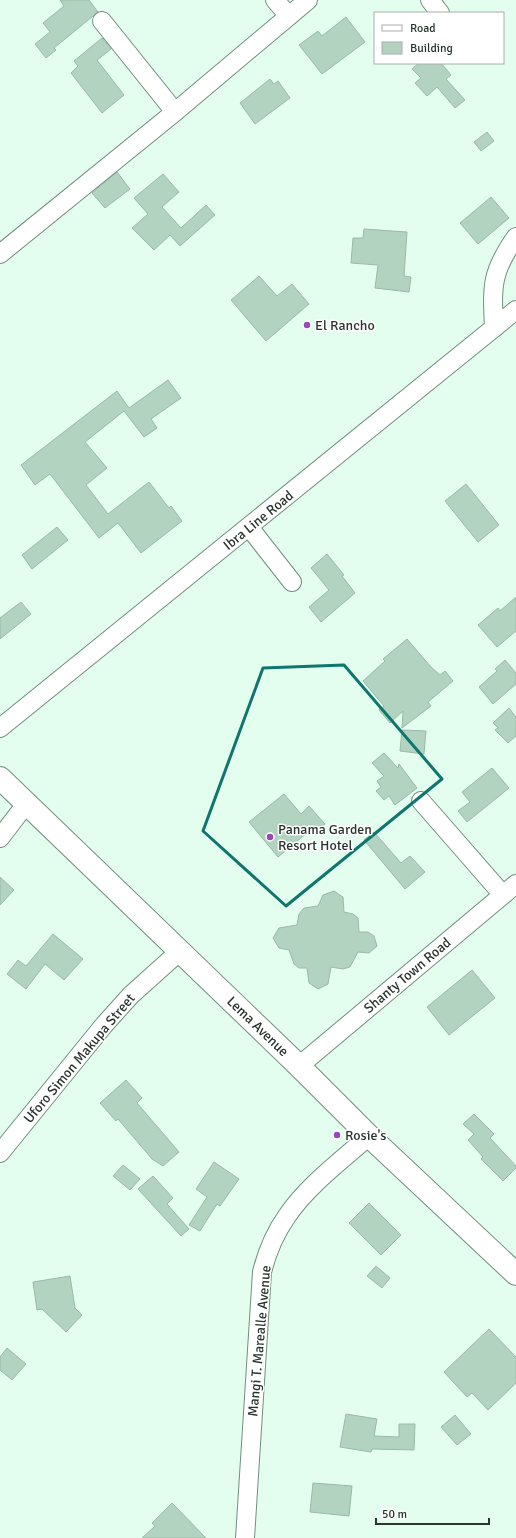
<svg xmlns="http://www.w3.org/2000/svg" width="516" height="1538" font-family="Signika,sans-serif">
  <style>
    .building { fill: #b2d3c0; stroke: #99baa7 }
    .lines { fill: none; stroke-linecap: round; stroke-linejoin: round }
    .street-casing { stroke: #708f7e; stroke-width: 20 }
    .secondary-casing { stroke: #708f7e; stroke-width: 24 }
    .street { stroke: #fff; stroke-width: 18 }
    .secondary { stroke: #fff; stroke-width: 22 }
    .marked { fill: none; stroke: #0f766e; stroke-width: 3; stroke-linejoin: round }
    .poi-dot { fill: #9749b9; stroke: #fff; stroke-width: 1.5 }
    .labels { text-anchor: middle; stroke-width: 3; stroke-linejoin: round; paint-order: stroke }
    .poi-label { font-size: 14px; fill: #28352d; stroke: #fff; text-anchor: start }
    .street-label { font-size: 14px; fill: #28352d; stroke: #fff }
  </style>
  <rect width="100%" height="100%" fill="#e3feef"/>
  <g class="building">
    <path d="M60,0H89L98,12L54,48L56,50L46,58L35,44L50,32L43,23L64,6Z"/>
    <path d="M346,17L365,42L322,74L299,45L318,31L322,36Z"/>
    <path d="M102,38L111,49L97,60L124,95L102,113L71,73L78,66L74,61Z"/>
    <path d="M419,63H441L451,75L446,79L465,100L455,108L437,87L427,96L415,83L421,78L412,69Z"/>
    <path d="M270,79L274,84L278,81L290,98L255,124L240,103Z"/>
    <path d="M487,132L494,141L481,151L474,142Z"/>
    <path d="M117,172L130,189L105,208L92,193Z"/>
    <path d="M163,174L179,192L162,207L181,228L206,205L215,215L180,246L170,235L154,250L132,228L148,214L134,198Z"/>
    <path d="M491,197L509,218L478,244L460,223Z"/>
    <path d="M364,229L407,232L404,276L411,277L409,292L375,288L378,265L351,263L353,238H363Z"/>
    <path d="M259,276L277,296L292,284L309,304L266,341L231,300Z"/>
    <path d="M168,380L181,398L151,419L157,428L144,437L124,411L85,442L107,468L86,485L108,514L149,482L169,508L171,506L182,521L141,553L118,523L99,538L50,474L35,485L21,465L117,391L129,408Z"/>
    <path d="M466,484L499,525L478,542L445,501Z"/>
    <path d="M57,527L68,540L32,569L22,555Z"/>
    <path d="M327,554L344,575L342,576L355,593L321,622L309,607L329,590L311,568Z"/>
    <path d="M516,597V631L497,647L478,625L498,608L500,611Z"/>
    <path d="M21,602L31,614L0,639V618Z"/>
    <path d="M407,639L431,667L440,675L445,671L453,681L428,702L431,706L402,728L403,711L390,723L379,710L384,706L363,681L385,661L383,659Z"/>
    <path d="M505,660L516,673V684L493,704L479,687L497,671L495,669Z"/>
    <path d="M509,708L516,717V736L508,743L495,730L498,728L493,723Z"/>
    <path d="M402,730L426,731L424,754L400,751Z"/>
    <path d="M384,753L398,768L399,764L417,788L395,805L389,796L384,800L376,791L381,787L377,781L384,776L372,763Z"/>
    <path d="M492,768L509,788L467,822L458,811L470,802L462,792Z"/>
    <path d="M284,794L301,814L309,806L325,824L316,832L313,828L278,857L249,822Z"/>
    <path d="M374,832L401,863L410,856L425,872L405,889L364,840Z"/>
    <path d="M0,877L14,890L0,905Z"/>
    <path d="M334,891L343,897L344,912L353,914L358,918L359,932H368L374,936L377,946L369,953L358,952L350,967L343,969L331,967L328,984L318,989L309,983L307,968H299L294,964L289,950L279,948L273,938L279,928L297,925L299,914L304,908L318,906L323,895Z"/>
    <path d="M53,934L83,959L64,980L45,964L26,989L7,974L18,960L26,966Z"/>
    <path d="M472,970L495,998L449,1035L427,1007Z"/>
    <path d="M126,1080L142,1098L137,1103L179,1152L163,1166L152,1159L118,1119L116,1121L100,1103Z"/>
    <path d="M474,1114L494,1134L490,1138L516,1166V1168L503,1181L481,1159L483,1157L468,1140L474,1134L463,1124Z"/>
    <path d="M214,1162L239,1179L220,1206L217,1204L200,1231L189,1225L207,1197L196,1189Z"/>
    <path d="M123,1165L140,1179L130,1190L113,1176Z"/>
    <path d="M153,1176L173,1198L167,1204L189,1229L181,1236L138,1189Z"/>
    <path d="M369,1203L401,1235L381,1255L349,1223Z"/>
    <path d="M376,1266L390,1278L382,1288L367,1276Z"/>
    <path d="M70,1276L75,1308L82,1315L66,1332L42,1309L37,1310L33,1282Z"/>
    <path d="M489,1329L516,1357V1383L488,1410L472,1393L467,1397L444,1372Z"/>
    <path d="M7,1348L26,1364L12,1380L0,1370V1357Z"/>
    <path d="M346,1414L377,1419L374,1436L399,1437V1424H415L414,1450L372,1449L371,1452L340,1447Z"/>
    <path d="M455,1415L471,1434L457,1445L441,1427Z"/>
    <path d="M313,1483L352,1486L349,1516L310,1512Z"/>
    <path d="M172,1503L206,1538H142L155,1526L152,1523Z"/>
  </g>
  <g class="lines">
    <g class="street-casing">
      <g id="street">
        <path d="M275,0L289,16"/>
        <path d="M430,0L440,13"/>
        <path d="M102,21L175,112"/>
        <path d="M0,254L175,112L308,0"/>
        <path d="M494,328C492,286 491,272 516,237"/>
        <path d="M249,527L292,582"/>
        <path d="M0,728L516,310"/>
        <path d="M421,801L503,895"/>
        <path d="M0,838L26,804"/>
        <path d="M299,1066L516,884"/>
        <path d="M0,1153L104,1025L131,995L180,951"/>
        <path d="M245,1538L262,1272C267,1252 275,1233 287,1216C307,1186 342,1160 369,1136"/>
      </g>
    </g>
    <g class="secondary-casing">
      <path id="secondary" d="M0,778L299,1066L369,1136L516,1274"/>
    </g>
    <use href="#street" class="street"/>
    <use href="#secondary" class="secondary"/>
  </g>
  <path class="marked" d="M344,665L442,779L286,906L203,831L263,668Z"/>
  <g class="poi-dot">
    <circle cx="307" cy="325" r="4"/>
    <circle cx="270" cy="837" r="4"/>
    <circle cx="337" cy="1135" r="4"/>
  </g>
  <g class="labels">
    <g class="poi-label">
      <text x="315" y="330">El Rancho</text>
      <text x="278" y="834">Panama Garden<tspan x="278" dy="16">Resort Hotel</tspan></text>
      <text x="345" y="1140">Rosie's</text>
    </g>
    <g class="street-label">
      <text transform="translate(258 520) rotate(-39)" y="5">Ibra Line Road</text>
      <text transform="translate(407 975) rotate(-40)" y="5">Shanty Town Road</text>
      <text transform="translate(258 1026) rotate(44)" y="5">Lema Avenue</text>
      <text transform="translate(79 1058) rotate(-50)" y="5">Uforo Simon Makupa Street</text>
      <text transform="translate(259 1341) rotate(-85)" y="5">Mangi T. Marealle Avenue</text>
    </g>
  </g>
  <rect x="374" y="12" width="130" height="52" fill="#ffffff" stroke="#a9aeab"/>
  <rect x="382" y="25" width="20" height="6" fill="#ffffff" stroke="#a9aeab"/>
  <text x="410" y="32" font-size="12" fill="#28352d">Road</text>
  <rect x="382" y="42" width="20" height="12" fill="#b2d3c0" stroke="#a9aeab"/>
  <text x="410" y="52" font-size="12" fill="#28352d">Building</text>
  <path d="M376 1518v6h113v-6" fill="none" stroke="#28352d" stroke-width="2"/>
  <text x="382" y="1518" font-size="12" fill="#28352d" stroke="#ffffff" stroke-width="3" paint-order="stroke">50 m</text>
</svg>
